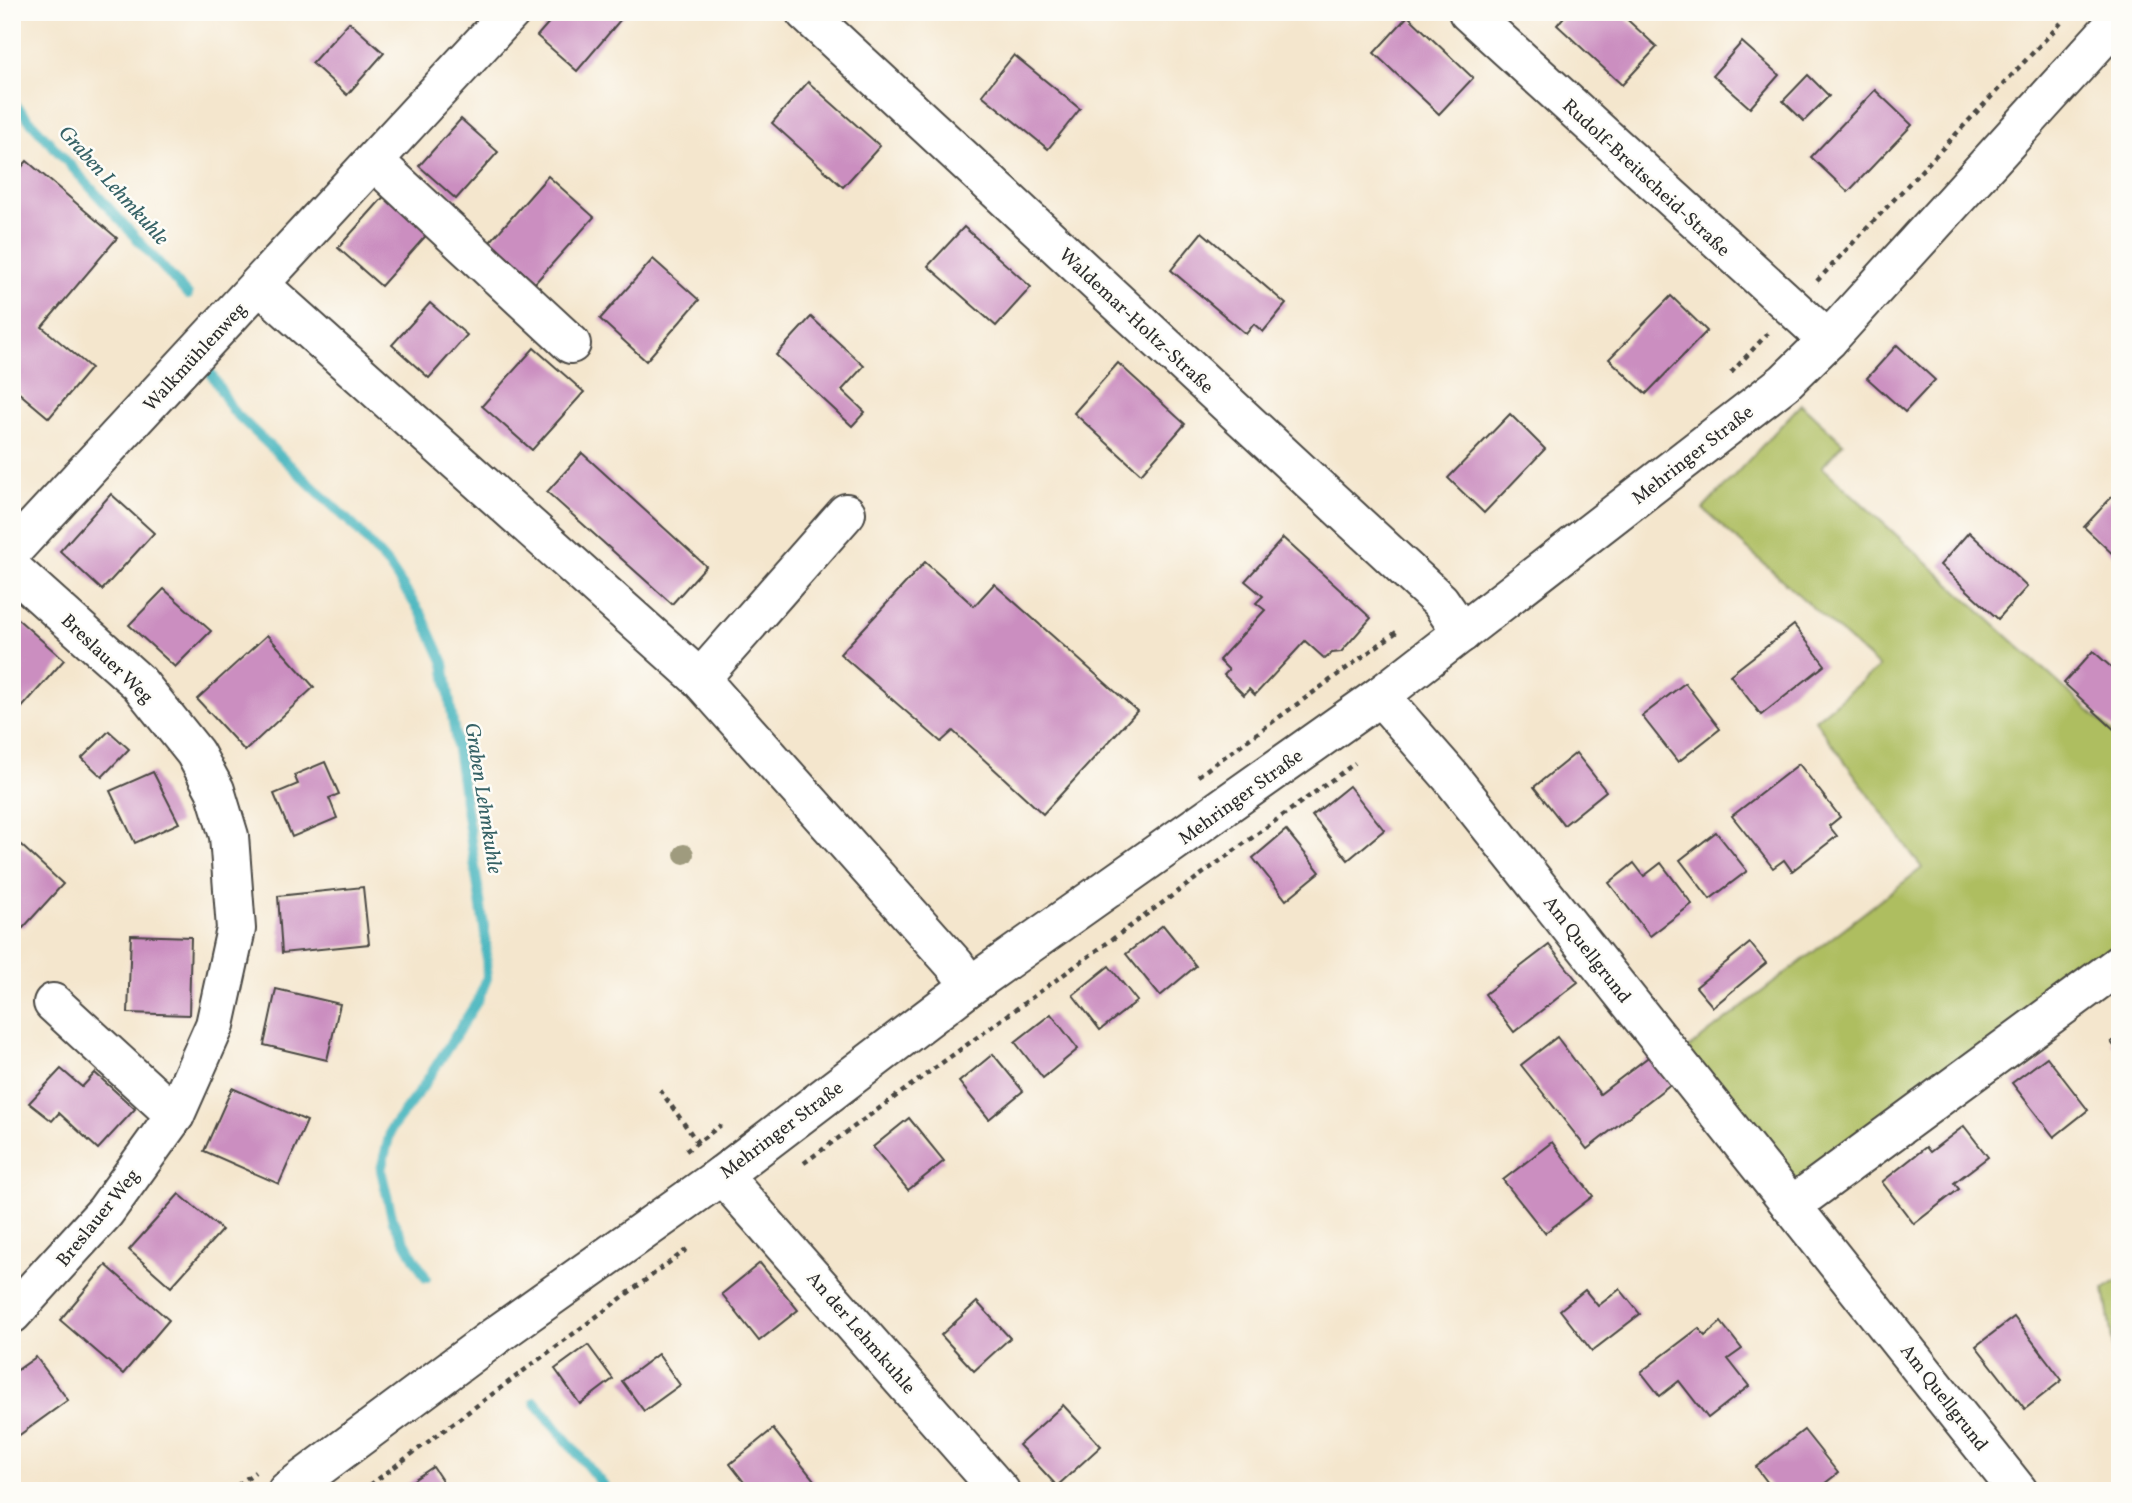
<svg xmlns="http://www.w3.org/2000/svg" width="2132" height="1503" font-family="Vollkorn,serif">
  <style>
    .green { fill: #aebe61; stroke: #6c7446; stroke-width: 2 }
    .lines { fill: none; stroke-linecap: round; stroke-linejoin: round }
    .stream { stroke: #46b5be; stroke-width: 10 }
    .building { fill: #cb8ec0 }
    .minor-casing { stroke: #494743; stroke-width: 42 }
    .major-casing { stroke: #494743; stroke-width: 42 }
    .path { stroke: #494743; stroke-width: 4.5; stroke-dasharray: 5 5; stroke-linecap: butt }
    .minor { stroke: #fff; stroke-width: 38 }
    .major { stroke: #fff; stroke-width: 38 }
    .tree { fill: #9f9b7e }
    .labels { text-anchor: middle; stroke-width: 5; stroke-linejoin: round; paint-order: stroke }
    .street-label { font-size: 19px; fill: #2b2b2b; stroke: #fdfcf7 }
    .water-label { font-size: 21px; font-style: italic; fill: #366266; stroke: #fdfcf7 }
  </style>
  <rect width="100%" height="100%" fill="#fdfcf7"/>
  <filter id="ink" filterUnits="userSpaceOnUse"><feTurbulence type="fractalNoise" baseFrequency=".0143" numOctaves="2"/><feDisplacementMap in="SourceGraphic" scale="14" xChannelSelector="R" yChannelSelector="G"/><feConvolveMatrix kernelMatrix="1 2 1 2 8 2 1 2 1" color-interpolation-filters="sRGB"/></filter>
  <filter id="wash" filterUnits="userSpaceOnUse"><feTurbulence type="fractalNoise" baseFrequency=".00686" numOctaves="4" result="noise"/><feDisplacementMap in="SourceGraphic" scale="28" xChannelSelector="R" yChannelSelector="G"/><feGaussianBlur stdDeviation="1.57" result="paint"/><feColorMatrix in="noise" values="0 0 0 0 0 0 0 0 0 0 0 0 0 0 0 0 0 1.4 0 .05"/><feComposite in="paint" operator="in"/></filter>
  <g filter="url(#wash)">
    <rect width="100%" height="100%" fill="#f4e6cd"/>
    <g class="green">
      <path d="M1801,404L1843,443L1822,467L2120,739V964L1791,1206L1675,1059L1922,868L1815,720L1879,667L1703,509Z"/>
      <path d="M2120,1279V1373L2117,1370L2104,1289Z"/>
    </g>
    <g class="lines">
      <g class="stream">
        <path d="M12,101L188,295"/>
        <path d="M209,370L233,411L355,527L390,567L422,615L444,663L486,940L487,978L478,1000L422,1088L391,1129L381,1170L393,1221L426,1278"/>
        <path d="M535,1402L608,1491"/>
      </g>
    </g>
    <g id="blocks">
      <g class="building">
        <path d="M558,12H627L577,71L537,36Z"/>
        <path d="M1568,12H1619L1657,47L1622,85L1557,25Z"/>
        <path d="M1408,16L1473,78L1439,114L1374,53Z"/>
        <path d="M349,22L384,53L347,95L312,63Z"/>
        <path d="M1742,42L1779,75L1750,108L1713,75Z"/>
        <path d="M1014,55L1080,109L1048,149L982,95Z"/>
        <path d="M1808,75L1829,96L1804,121L1783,101Z"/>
        <path d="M808,82L880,146L843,187L772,123Z"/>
        <path d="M1875,90L1912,125L1848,192L1811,157Z"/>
        <path d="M461,119L498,152L456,199L419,166Z"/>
        <path d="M27,161L117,238L42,327L91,368L49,418L12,387V178Z"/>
        <path d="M548,176L594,217L535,283L490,242Z"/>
        <path d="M387,193L430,231L381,286L338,248Z"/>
        <path d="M964,227L1031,287L996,326L928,266Z"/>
        <path d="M1202,232L1286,304L1263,332L1254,324L1246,334L1171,270Z"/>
        <path d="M653,259L699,300L646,361L600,319Z"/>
        <path d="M1671,296L1707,331L1646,394L1609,359Z"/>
        <path d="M430,303L467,335L429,378L392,345Z"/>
        <path d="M811,317L864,366L842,390L865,412L852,426L776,355Z"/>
        <path d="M1897,345L1935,380L1905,412L1867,378Z"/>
        <path d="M534,348L584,392L532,450L482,406Z"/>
        <path d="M1118,363L1185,424L1141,474L1074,413Z"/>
        <path d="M1510,414L1545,449L1484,513L1448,478Z"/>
        <path d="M582,453L706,566L672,604L547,492Z"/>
        <path d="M2120,488V561L2084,527Z"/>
        <path d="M111,494L154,533L102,590L60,551Z"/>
        <path d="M1969,532L2027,587L1998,619L1940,565Z"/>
        <path d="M1283,538L1371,618L1341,652L1332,653L1325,659L1305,641L1255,695L1249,689L1244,695L1224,675L1229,670L1219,660L1265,610L1256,603L1263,596L1245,581Z"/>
        <path d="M925,562L974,606L994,584L1137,711L1043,814L953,731L941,742L840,654Z"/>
        <path d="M164,589L211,631L175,667L129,625Z"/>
        <path d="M12,614L64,660L18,712L12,707Z"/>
        <path d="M1794,625L1825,665L1761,715L1730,675Z"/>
        <path d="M267,635L314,687L245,751L197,699Z"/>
        <path d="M2093,651L2120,675V735L2064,683Z"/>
        <path d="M1685,683L1720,729L1678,762L1642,716Z"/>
        <path d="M109,731L129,749L102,777L82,758Z"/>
        <path d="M1576,753L1606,791L1564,825L1534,787Z"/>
        <path d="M325,762L339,794L329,798L337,818L292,837L274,794L298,784L294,775Z"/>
        <path d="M1799,764L1840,817L1829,826L1837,836L1792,871L1784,860L1773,868L1732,816Z"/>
        <path d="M153,772L179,823L135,843L110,791Z"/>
        <path d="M1349,786L1384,830L1348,860L1312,816Z"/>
        <path d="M1286,830L1320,872L1286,900L1253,858Z"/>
        <path d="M1716,832L1747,871L1710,899L1680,860Z"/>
        <path d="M21,845L63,884L23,928L12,918V855Z"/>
        <path d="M1634,863L1644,876L1661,863L1692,904L1650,936L1609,883Z"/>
        <path d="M363,887L369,944L282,953L278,896Z"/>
        <path d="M1163,925L1196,966L1160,996L1126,954Z"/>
        <path d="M131,935L191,937L189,1015L128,1013Z"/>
        <path d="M1750,943L1766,963L1713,1007L1696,987Z"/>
        <path d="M1549,945L1578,982L1514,1032L1485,994Z"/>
        <path d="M1109,966L1137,1001L1100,1030L1073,995Z"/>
        <path d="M276,989L340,1004L327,1060L264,1045Z"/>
        <path d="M1051,1014L1078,1049L1043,1078L1015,1042Z"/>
        <path d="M2120,1036V1054L2111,1042Z"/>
        <path d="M1557,1037L1600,1094L1651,1055L1672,1083L1587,1149L1521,1065Z"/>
        <path d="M993,1054L1023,1091L989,1119L959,1082Z"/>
        <path d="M2047,1057L2088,1110L2054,1137L2012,1083Z"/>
        <path d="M61,1069L82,1087L95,1073L135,1109L98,1149L59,1113L52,1121L29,1103Z"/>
        <path d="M232,1088L307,1121L279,1184L204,1151Z"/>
        <path d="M909,1118L944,1161L908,1190L873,1147Z"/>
        <path d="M1964,1126L1988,1157L1954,1183L1959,1189L1914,1224L1882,1182L1926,1147L1930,1152Z"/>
        <path d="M1552,1142L1593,1196L1545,1233L1503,1180Z"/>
        <path d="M179,1194L222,1230L171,1287L129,1250Z"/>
        <path d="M760,1263L798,1310L759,1341L722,1294Z"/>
        <path d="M106,1265L169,1320L123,1374L60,1320Z"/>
        <path d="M1620,1289L1640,1314L1592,1351L1560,1310L1585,1290L1598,1306Z"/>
        <path d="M977,1302L1010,1338L974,1371L941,1335Z"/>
        <path d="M2014,1317L2062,1380L2025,1409L1976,1346Z"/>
        <path d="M1721,1322L1742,1349L1728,1359L1749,1386L1708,1418L1679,1381L1660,1396L1641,1372L1699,1328L1705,1336Z"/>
        <path d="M588,1345L613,1379L580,1404L555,1369Z"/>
        <path d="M658,1354L680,1385L644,1411L622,1381Z"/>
        <path d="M36,1357L68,1400L18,1436L12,1428V1374Z"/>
        <path d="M1063,1405L1101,1446L1057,1486L1019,1445Z"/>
        <path d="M773,1429L814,1480L800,1491H751L730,1464Z"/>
        <path d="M1804,1430L1838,1473L1815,1491H1774L1756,1467Z"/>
        <path d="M433,1467L449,1491H397Z"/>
      </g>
    </g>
  </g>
  <g filter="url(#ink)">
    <use href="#blocks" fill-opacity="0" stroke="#494743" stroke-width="2"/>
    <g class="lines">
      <g class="minor-casing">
        <g id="minor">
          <path d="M805,12L1440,601L1462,633"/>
          <path d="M1468,12L1828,340"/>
          <path d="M374,161L571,344"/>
          <path d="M260,285L700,679L955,965L970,986"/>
          <path d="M12,551L511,12"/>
          <path d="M12,569L139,683L195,753L215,790L229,836L236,929L215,1025L175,1115L105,1212L12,1314"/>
          <path d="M700,679L846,513"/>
          <path d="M1380,696L1450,776L2018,1491"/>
          <path d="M53,1003L175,1115"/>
          <path d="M722,1175L1000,1491"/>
          <path d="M1791,1206L2120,964"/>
        </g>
      </g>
      <g class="major-casing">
        <path id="major" d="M287,1491L494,1337L722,1175L970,986L1380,696L1785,382L1828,340L2120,18"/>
      </g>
      <g class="path">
        <path d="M1817,281L2061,23"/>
        <path d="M1731,373L1768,333"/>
        <path d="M1198,776L1398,631"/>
        <path d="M660,1090L698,1143"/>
        <path d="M686,1151L721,1125"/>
        <path d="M804,1163L1355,763"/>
        <path d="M230,1491L255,1472"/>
        <path d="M362,1491L690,1247"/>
      </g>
      <use href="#minor" class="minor"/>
      <use href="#major" class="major"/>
    </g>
    <circle class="tree" cx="684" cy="854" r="10"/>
  </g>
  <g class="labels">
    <g class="street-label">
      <text transform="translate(1647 177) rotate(43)" y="7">Rudolf-Breitscheid-Straße</text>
      <text transform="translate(1137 320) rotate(43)" y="7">Waldemar-Holtz-Straße</text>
      <text transform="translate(194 356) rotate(-47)" y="7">Walkmühlenweg</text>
      <text transform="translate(1692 454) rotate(-38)" y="7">Mehringer Straße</text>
      <text transform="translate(108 658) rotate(44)" y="7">Breslauer Weg</text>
      <text transform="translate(1240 796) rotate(-36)" y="7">Mehringer Straße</text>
      <text transform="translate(1588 949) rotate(52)" y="7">Am Quellgrund</text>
      <text transform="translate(781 1129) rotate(-37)" y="7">Mehringer Straße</text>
      <text transform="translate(97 1217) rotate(-51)" y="7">Breslauer Weg</text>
      <text transform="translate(862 1332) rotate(49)" y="7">An der Lehmkuhle</text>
      <text transform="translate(1945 1397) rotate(52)" y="7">Am Quellgrund</text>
    </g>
    <g class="water-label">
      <text transform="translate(114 185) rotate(48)" y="7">Graben Lehmkuhle</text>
      <text transform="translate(484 798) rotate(81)" y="7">Graben Lehmkuhle</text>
    </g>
  </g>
  <rect width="2132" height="1503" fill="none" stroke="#fdfcf7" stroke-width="42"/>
</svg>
